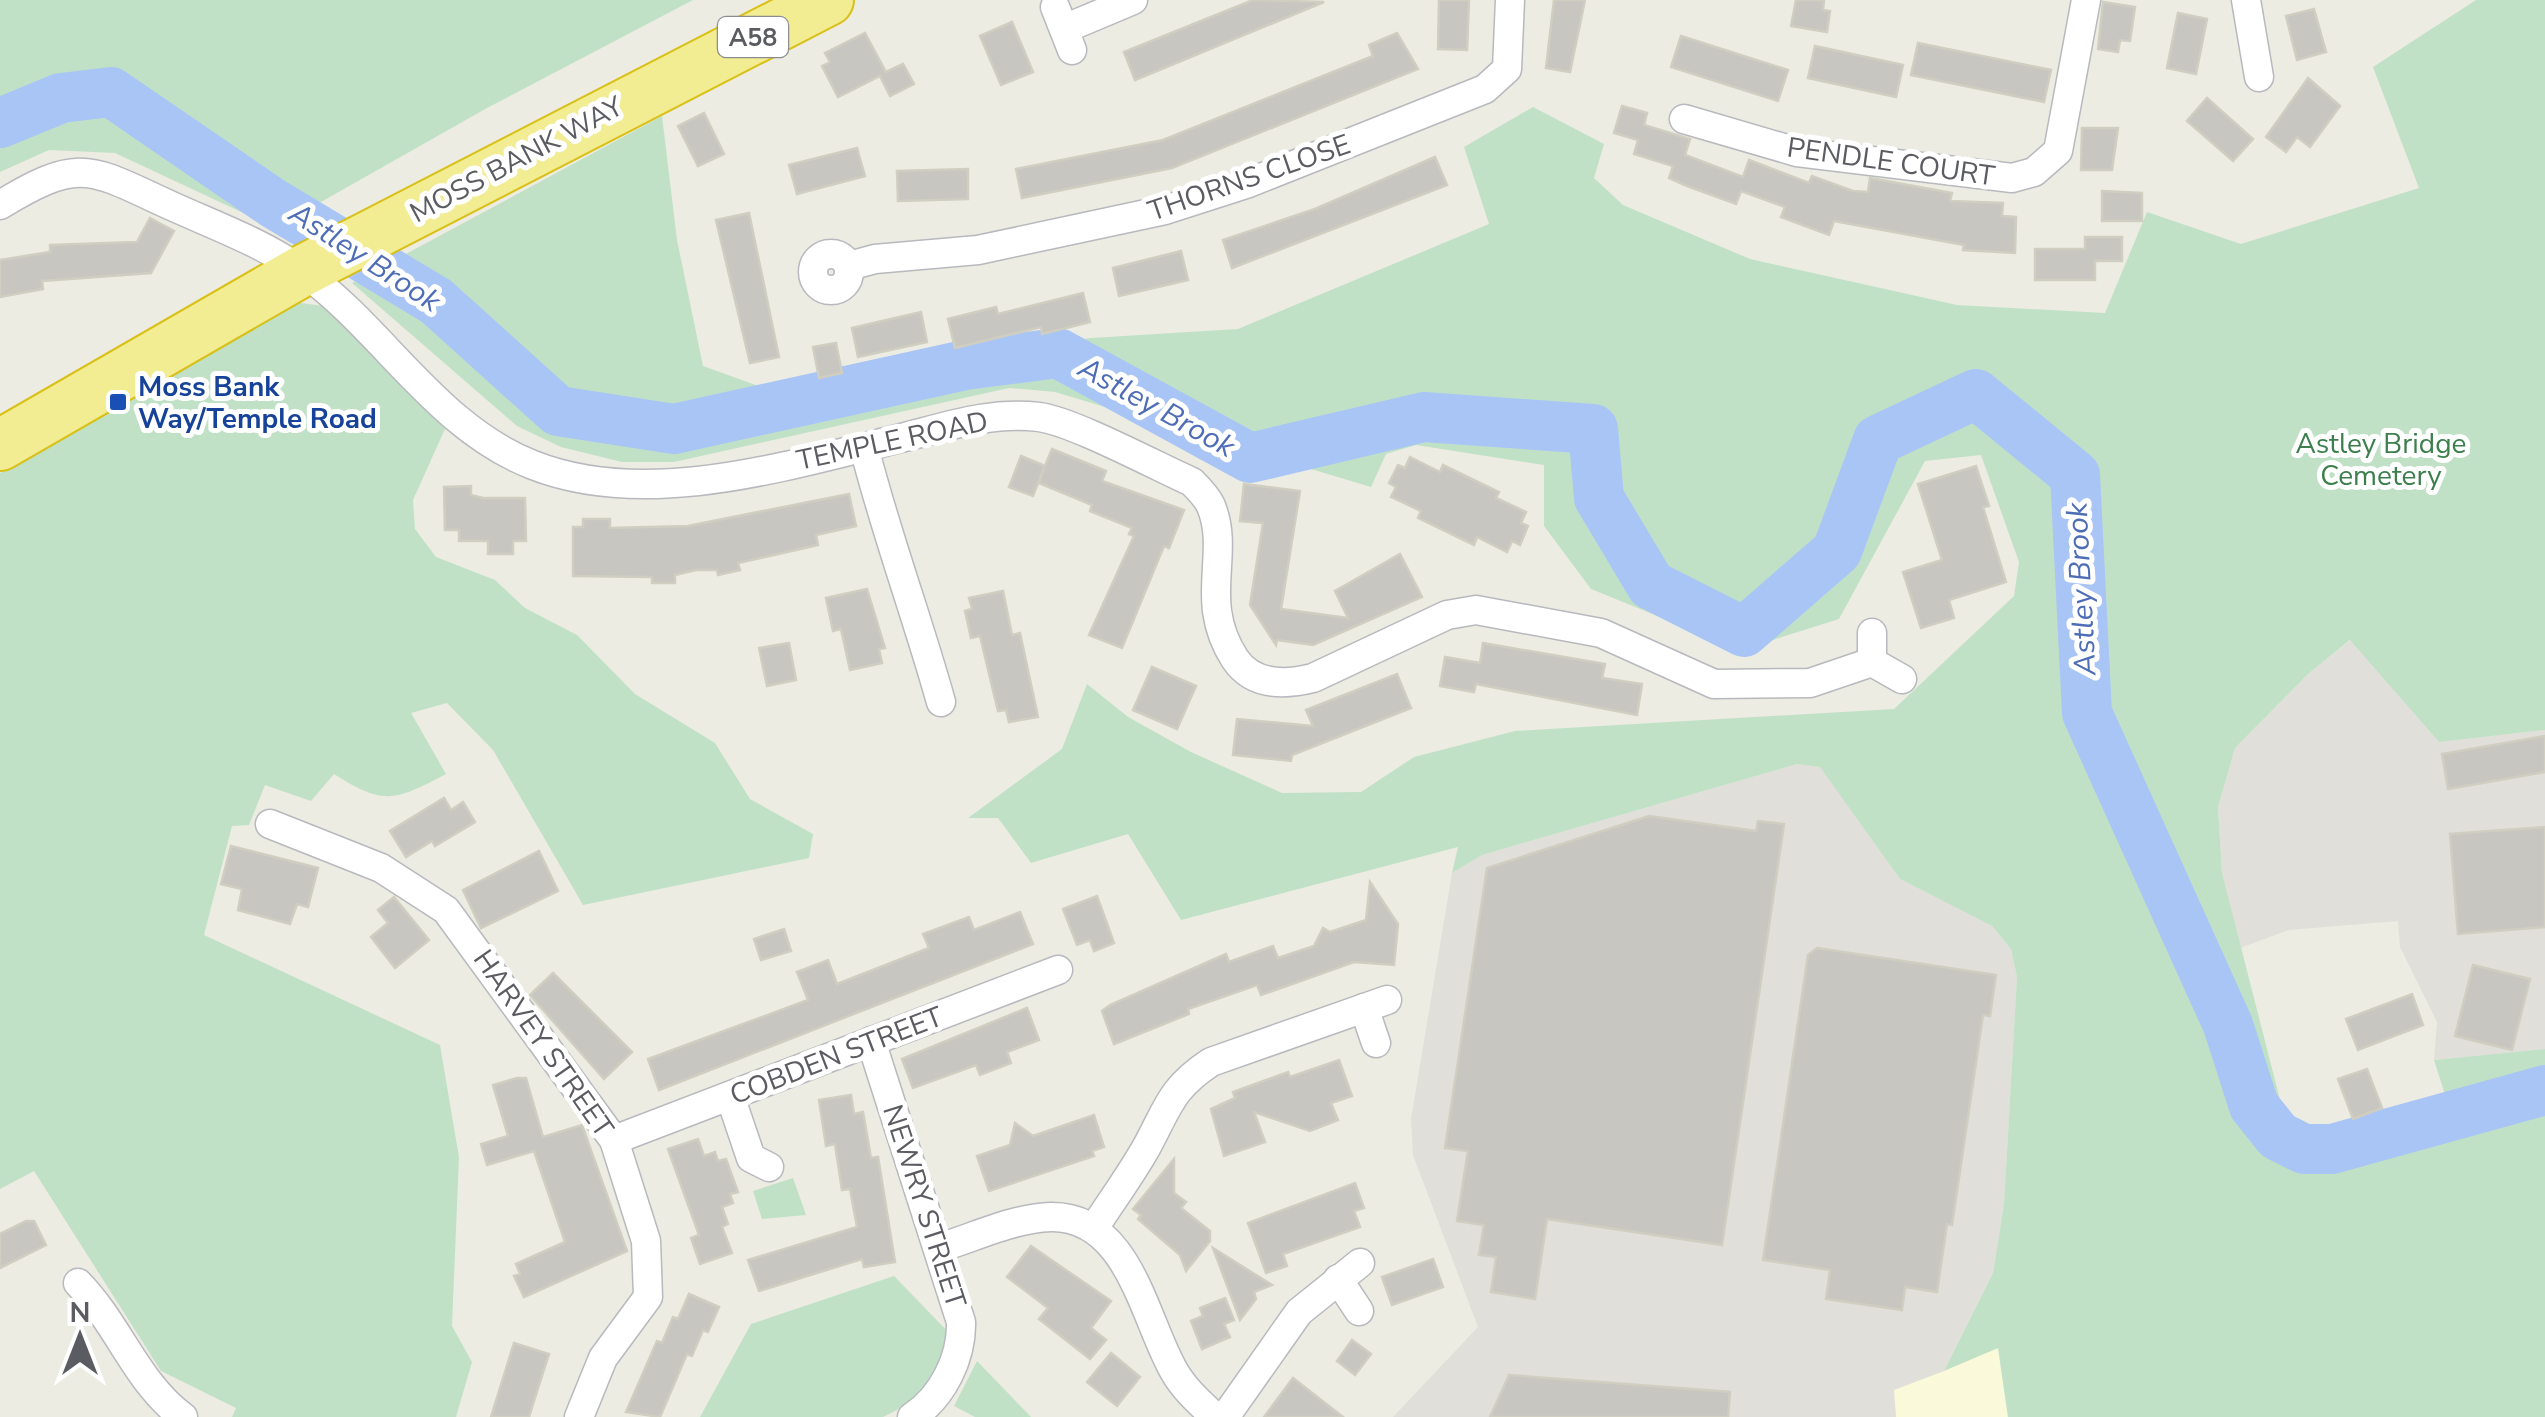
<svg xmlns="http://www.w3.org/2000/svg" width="2545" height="1417" font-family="'Nunito Sans',sans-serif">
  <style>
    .commercial { fill: #faf9d9 }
    .industrial { fill: #e0dfda }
    .green { fill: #c1e1c7 }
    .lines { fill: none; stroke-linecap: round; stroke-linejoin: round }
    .river { stroke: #a8c5f6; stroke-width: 50 }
    .building { fill: #c7c6c0; stroke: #d0cec1; stroke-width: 2.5 }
    .street-casing { stroke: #b8b9be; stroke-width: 31 }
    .highway-casing { stroke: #d9c016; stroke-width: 54 }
    .street { stroke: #fff; stroke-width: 28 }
    .highway { stroke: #f2ec93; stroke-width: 50 }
    .transit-dot { fill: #1a4fb4; stroke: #fff; stroke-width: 4 }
    .labels { text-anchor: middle; stroke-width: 10; stroke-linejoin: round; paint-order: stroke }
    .shield { fill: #fff; stroke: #8c8d91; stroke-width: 2.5 }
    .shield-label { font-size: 25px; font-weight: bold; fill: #5b5c62 }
    .street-label { font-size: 28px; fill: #5b5c62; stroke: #fff }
    .transit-label { font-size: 28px; font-weight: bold; fill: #164399; stroke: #fff; text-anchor: start }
    .park-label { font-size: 28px; fill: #3c7f4c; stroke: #fff }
    .water-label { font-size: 30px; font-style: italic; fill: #4e6db7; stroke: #fff }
  </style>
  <rect width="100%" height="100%" fill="#ecece2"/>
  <path class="commercial" d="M1998,1348L2008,1417H1896L1893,1390Z"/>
  <g class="industrial">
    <path d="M2351,640L2439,742L2545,730V1049L2434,1060L2437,1022L2400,947L2398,921L2289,930L2240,948L2222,873L2218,807L2235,748L2308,674Z"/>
    <path d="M1797,764L1821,767L1900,879L1992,926L2011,949L2017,977L2004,1204L1993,1273L1944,1371L1894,1390L1896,1417H1393L1478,1327L1413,1155L1411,1119L1452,873L1482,855Z"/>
  </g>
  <g class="green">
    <path d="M0,0H693L487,108L275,228L115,153L49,150L0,172Z"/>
    <path d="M2476,0H2545V730L2439,742L2350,640L2308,674L2235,748L2218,807L2222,873L2288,1131L2317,1143L2449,1107L2434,1060L2545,1049V1417H2008L1998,1348L1944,1371L1993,1273L2004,1204L2017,977L2011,949L1992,926L1900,879L1820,767L1797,764L1482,855L1452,873L1458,847L1181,920L1128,834L1031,863L998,818H968L1062,749L1087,684L1128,717L1191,752L1282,793L1361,792L1414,757L1515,731L1894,709L2014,596L2019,562L1981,455L1925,461L1839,619L1741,650L1591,589L1544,526V465L1416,445L1386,454L1371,487L1055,392L1009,388L674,462H622L561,447L517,426L352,283L662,116L677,240L703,366L781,394L955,356L1091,338L1238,329L1489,224L1464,147L1533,107L1604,144L1594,178L1623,205L1750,259L1957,305L2105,313L2147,212L2241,244L2419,188L2373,67Z"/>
    <path d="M294,302L323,306L445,429L413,500L415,529L436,557L495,580L525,608L577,635L635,694L715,743L750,799L813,834L809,858L583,905L493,750L447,703L411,713L446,774C395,801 384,806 334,774L311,801L265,785L249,825L232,826L204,935L440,1045L459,1157L452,1326L472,1362L456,1417H232L236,1408L161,1371L34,1171L0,1189V473Z"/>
    <path d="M793,1178L806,1215L762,1219L753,1191Z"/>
    <path d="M894,1276L954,1338C934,1372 920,1401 883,1417H700L751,1324Z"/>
    <path d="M977,1361L1031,1417H975L954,1406Z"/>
  </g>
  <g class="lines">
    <path class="river" d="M0,123L61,98L111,92L273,203L436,301L558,411L674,429L965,365L1058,353L1250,458L1424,417L1593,429L1599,498L1651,585L1744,632L1837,551L1878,440L1976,394L2075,475L2087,713L2228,1025L2254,1106L2278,1136L2304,1149H2332L2545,1090"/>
  </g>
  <g class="building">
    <path d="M1253,0L1324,2L1135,80L1124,52Z"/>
    <path d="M1439,0H1469L1467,50L1438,49Z"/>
    <path d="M1554,0H1585L1570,72L1546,68Z"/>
    <path d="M1796,0H1824L1823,10L1830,11L1827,32L1791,26Z"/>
    <path d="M2103,2L2135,7L2130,41L2120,40L2118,52L2098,49Z"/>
    <path d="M2314,9L2326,52L2297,60L2286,16Z"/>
    <path d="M2178,13L2207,19L2196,74L2167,68Z"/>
    <path d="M1012,22L1033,72L1001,85L980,36Z"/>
    <path d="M865,33L886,72L903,64L914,84L890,96L880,76L838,97L822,66L830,62L825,53Z"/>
    <path d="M1397,33L1418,69L1172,168L1022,198L1016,169L1163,140L1373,56L1369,45Z"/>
    <path d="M1681,36L1788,70L1778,101L1671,67Z"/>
    <path d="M1918,43L2051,70L2044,102L1911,75Z"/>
    <path d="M1815,46L1903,65L1896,97L1808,78Z"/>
    <path d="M2308,78L2340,106L2310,147L2297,137L2286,152L2266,137Z"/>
    <path d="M2207,98L2253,139L2233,161L2187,121Z"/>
    <path d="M1622,106L1647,113L1644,125L1690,139L1685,155L1743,177L1749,160L1809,183L1812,176L1853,191L1868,192L1870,178L1952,193L1950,201L2003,203L2002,216L2016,217L2015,253L1963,250L1964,245L1834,221L1829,235L1781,217L1785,207L1741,191L1736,204L1687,186L1669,178L1673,166L1634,154L1638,140L1614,133Z"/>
    <path d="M704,113L724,154L698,166L678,126Z"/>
    <path d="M2082,128H2118L2112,170H2081Z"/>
    <path d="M857,148L865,176L797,194L789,165Z"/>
    <path d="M1435,157L1447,185L1232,268L1223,240L1315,209Z"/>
    <path d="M968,169V199L898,201L897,171Z"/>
    <path d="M2102,191L2142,193V221H2102Z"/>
    <path d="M749,213L779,357L750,363L716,220Z"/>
    <path d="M150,218L174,231L151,273L42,281L43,289L0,297V260L50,252V245L137,242Z"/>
    <path d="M2085,237H2122V261H2095V280H2035V249H2085Z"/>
    <path d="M1181,251L1188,280L1119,296L1113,268Z"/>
    <path d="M1083,293L1090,322L1042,334L1041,327L955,348L948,319L996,307L998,314Z"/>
    <path d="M921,312L927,342L858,357L852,328Z"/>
    <path d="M836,343L842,373L819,378L813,347Z"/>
    <path d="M1052,449L1106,471L1102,481L1184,510L1169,548L1164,546L1122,648L1089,635L1134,536L1129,534L1132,528L1090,511L1092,505L1039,483L1044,468L1033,496L1009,487L1021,456L1045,466Z"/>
    <path d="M1410,457L1440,472L1443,465L1499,492L1496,498L1526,512L1521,523L1528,526L1520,545L1512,541L1507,552L1477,537L1474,545L1418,518L1421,511L1391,497L1396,487L1389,483L1398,465L1405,468Z"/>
    <path d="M1976,466L1989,506L1983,507L2006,582L1949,600L1954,618L1921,628L1903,572L1942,560L1918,484Z"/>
    <path d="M1244,484L1300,491L1281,609L1348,618L1335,591L1400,554L1422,597L1313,645L1277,640L1276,645L1250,605L1263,523L1240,521Z"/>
    <path d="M471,486V495L483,498H525L526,541H513V554H488V541H459V530H445L444,487Z"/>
    <path d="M849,494L856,526L816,535L818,545L738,563L740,570L718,575L717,570H696L675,575V583H652V577L573,576V527H583V519H610V528L688,526Z"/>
    <path d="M867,589L885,648L879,649L882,663L850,670L841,629L833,631L826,598Z"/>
    <path d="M1003,591L1012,635L1020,633L1038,717L1009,722L1006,710L998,711L980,636L971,638L965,611L972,609L969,598Z"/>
    <path d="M789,643L796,680L767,686L759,648Z"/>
    <path d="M1483,643L1605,664L1602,678L1642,684L1637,715L1476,684L1474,692L1440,686L1445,657L1480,663Z"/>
    <path d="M1152,667L1196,686L1177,729L1133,710Z"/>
    <path d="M1397,674L1411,708L1292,755L1291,761L1233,755L1237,719L1313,726L1306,710Z"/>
    <path d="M2545,736V772L2448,789L2442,754Z"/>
    <path d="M444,798L451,810L463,802L475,822L435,846L432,841L406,857L390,831Z"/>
    <path d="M1649,816L1756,831L1758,821L1784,824L1722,1245L1547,1219L1535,1299L1491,1292L1496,1257L1479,1255L1484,1225L1457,1221L1468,1151L1445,1148L1487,868Z"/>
    <path d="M2545,827V927L2458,934L2450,834Z"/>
    <path d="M231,846L318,868L308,907L297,904L290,924L238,910L242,889L221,884Z"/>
    <path d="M539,851L558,891L481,928L463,890Z"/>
    <path d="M1370,882L1398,924L1394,965L1354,962L1261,995L1257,985L1188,1009L1189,1014L1114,1044L1102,1011L1110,1005L1226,954L1229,962L1273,946L1278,958L1314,946L1323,928L1330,932L1366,920Z"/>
    <path d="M1097,896L1114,943L1094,951L1090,940L1077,945L1063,909Z"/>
    <path d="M394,897L429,940L395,968L371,937L388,923L378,910Z"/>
    <path d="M1020,912L1033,944L659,1090L648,1059L808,1000L797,972L828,960L837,984L929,948L923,934L969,917L974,930Z"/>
    <path d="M784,929L791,951L761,960L754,939Z"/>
    <path d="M1817,948L1996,975L1990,1016L1983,1015L1952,1225L1947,1224L1937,1292L1905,1287L1902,1310L1826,1299L1830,1270L1763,1260L1808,955Z"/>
    <path d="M2473,965L2530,979L2512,1050L2455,1036Z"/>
    <path d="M553,973L632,1052L604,1079L530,995Z"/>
    <path d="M2412,994L2423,1025L2358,1050L2346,1019Z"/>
    <path d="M1027,1008L1039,1040L1007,1052L1011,1063L980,1075L976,1065L913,1088L902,1059Z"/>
    <path d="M1339,1060L1352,1096L1331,1103L1338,1120L1310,1131L1254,1112L1265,1142L1224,1156L1211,1109L1235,1098L1233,1092L1288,1072L1290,1077Z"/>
    <path d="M2367,1069L2382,1108L2353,1119L2338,1079Z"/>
    <path d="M517,1078H526L543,1137L582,1125L627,1251L524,1297L514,1276L520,1274L516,1264L565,1242L534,1151L487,1165L481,1144L508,1136L493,1085Z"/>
    <path d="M851,1095L854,1114L863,1112L871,1158L878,1157L895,1262L864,1267L862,1259L759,1291L748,1260L857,1227L850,1189L842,1190L835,1144L826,1146L819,1100Z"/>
    <path d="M1094,1115L1104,1147L1092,1151L1094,1156L989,1191L977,1156L1010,1145L1015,1123L1033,1136Z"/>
    <path d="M698,1139L704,1156L715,1152L718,1161L726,1159L738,1192L730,1194L733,1203L722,1207L728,1224L722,1227L732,1253L700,1264L691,1238L699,1235L668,1149Z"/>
    <path d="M1174,1159V1193L1186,1202L1181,1208L1210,1231V1241L1186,1271L1180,1255L1138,1219L1141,1215L1133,1209Z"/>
    <path d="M1355,1183L1364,1208L1354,1211L1360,1227L1283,1254L1287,1266L1266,1273L1248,1223Z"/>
    <path d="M26,1221H34L46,1245L0,1268V1234Z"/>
    <path d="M1031,1246L1111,1301L1091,1328L1106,1340L1090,1359L1039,1319L1048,1308L1007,1277Z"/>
    <path d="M1213,1248L1272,1285L1254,1292L1256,1299L1240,1320Z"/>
    <path d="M1433,1259L1443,1287L1392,1305L1382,1277Z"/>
    <path d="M689,1294L719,1307L708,1332L703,1330L692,1356L687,1354L660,1417L626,1412L657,1341L662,1343L673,1317L678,1319Z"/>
    <path d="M1225,1298L1234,1320L1224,1324L1230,1337L1202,1349L1191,1321L1203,1316L1200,1308Z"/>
    <path d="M1352,1340L1371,1354L1355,1375L1337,1361Z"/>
    <path d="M514,1343L549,1354L538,1388L529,1417H491Z"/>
    <path d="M1111,1353L1140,1377L1117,1406L1087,1382Z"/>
    <path d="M1509,1375L1730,1392L1728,1417H1490Z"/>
    <path d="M1293,1378L1343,1417H1264Z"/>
  </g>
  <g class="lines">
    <g class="street-casing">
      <g id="street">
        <path d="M2246,0L2259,77"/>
        <path d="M1055,7L1072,50"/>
        <path d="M1064,29L1133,0"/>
        <path d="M1684,119L1797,152L2012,178L2034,172L2058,151L2086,0"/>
        <path d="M0,205C82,155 90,169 174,207C216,226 265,244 302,271C384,330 436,427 533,465C647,510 790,465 905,437C948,426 993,411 1039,417C1072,421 1156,466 1192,482C1199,489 1207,497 1211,506C1231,555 1197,601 1235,659C1253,686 1285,685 1313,678L1447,615L1476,610L1601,633L1714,684L1810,683L1872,662"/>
        <circle cx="831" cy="272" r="18"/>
        <path d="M849,266L875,259L978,250L1165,210L1246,184L1485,89L1507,69L1510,0"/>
        <path d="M864,447C886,534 917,616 941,702"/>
        <path d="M1872,633V662L1902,679"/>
        <path d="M270,824L381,868L446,910L614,1140L646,1241L648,1297L603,1358L579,1417"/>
        <path d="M1364,1008L1376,1043"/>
        <path d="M871,1041L961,1322C962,1357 943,1397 912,1417"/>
        <path d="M730,1096L751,1158L769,1167"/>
        <path d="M614,1140L1058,970"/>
        <path d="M1094,1228C1111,1202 1130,1176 1146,1148C1168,1108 1170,1089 1211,1062L1387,1000"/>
        <path d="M939,1248C975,1237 1014,1218 1051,1217C1129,1216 1144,1319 1174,1371C1184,1389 1200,1403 1215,1417"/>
        <path d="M1338,1279L1359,1311"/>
        <path d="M78,1283C119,1325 136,1382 183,1417"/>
        <path d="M1225,1417L1299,1312L1360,1263"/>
      </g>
    </g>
    <g class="highway-casing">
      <path id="highway" d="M0,445L302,271L828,0"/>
    </g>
    <use href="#street" class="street"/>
    <use href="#highway" class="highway"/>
  </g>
  <rect class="transit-dot" x="108" y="392" width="20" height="20" rx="5"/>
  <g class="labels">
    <rect class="shield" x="718" y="17" width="70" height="40" rx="8"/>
    <g class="shield-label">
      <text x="753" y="46">A58</text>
    </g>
    <g class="street-label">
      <text transform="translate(516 159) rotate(-28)" y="10">MOSS BANK WAY</text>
      <text transform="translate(1891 161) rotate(8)" y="10">PENDLE COURT</text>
      <text transform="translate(1249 177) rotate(-19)" y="10">THORNS CLOSE</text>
      <text transform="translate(892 440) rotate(-12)" y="10">TEMPLE ROAD</text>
      <text transform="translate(544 1043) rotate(55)" y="10">HARVEY STREET</text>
      <text transform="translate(836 1055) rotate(-21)" y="10">COBDEN STREET</text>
      <text transform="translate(925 1206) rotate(72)" y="10">NEWRY STREET</text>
    </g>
    <g class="transit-label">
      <text x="138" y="396">Moss Bank<tspan x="138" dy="32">Way/Temple Road</tspan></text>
    </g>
    <g class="park-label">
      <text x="2381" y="453">Astley Bridge<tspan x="2381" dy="32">Cemetery</tspan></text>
    </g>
    <g class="water-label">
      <text transform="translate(365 257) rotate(33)" y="10">Astley Brook</text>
      <text transform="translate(1157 407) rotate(29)" y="10">Astley Brook</text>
      <text transform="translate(2081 589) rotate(-93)" y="10">Astley Brook</text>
    </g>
  </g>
  <g transform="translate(80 1337)" stroke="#ffffff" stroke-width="8" paint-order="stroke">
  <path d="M0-8L18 38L0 25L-18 38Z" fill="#5b5c62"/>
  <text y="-15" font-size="28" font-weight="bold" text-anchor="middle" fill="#5b5c62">N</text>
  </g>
</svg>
